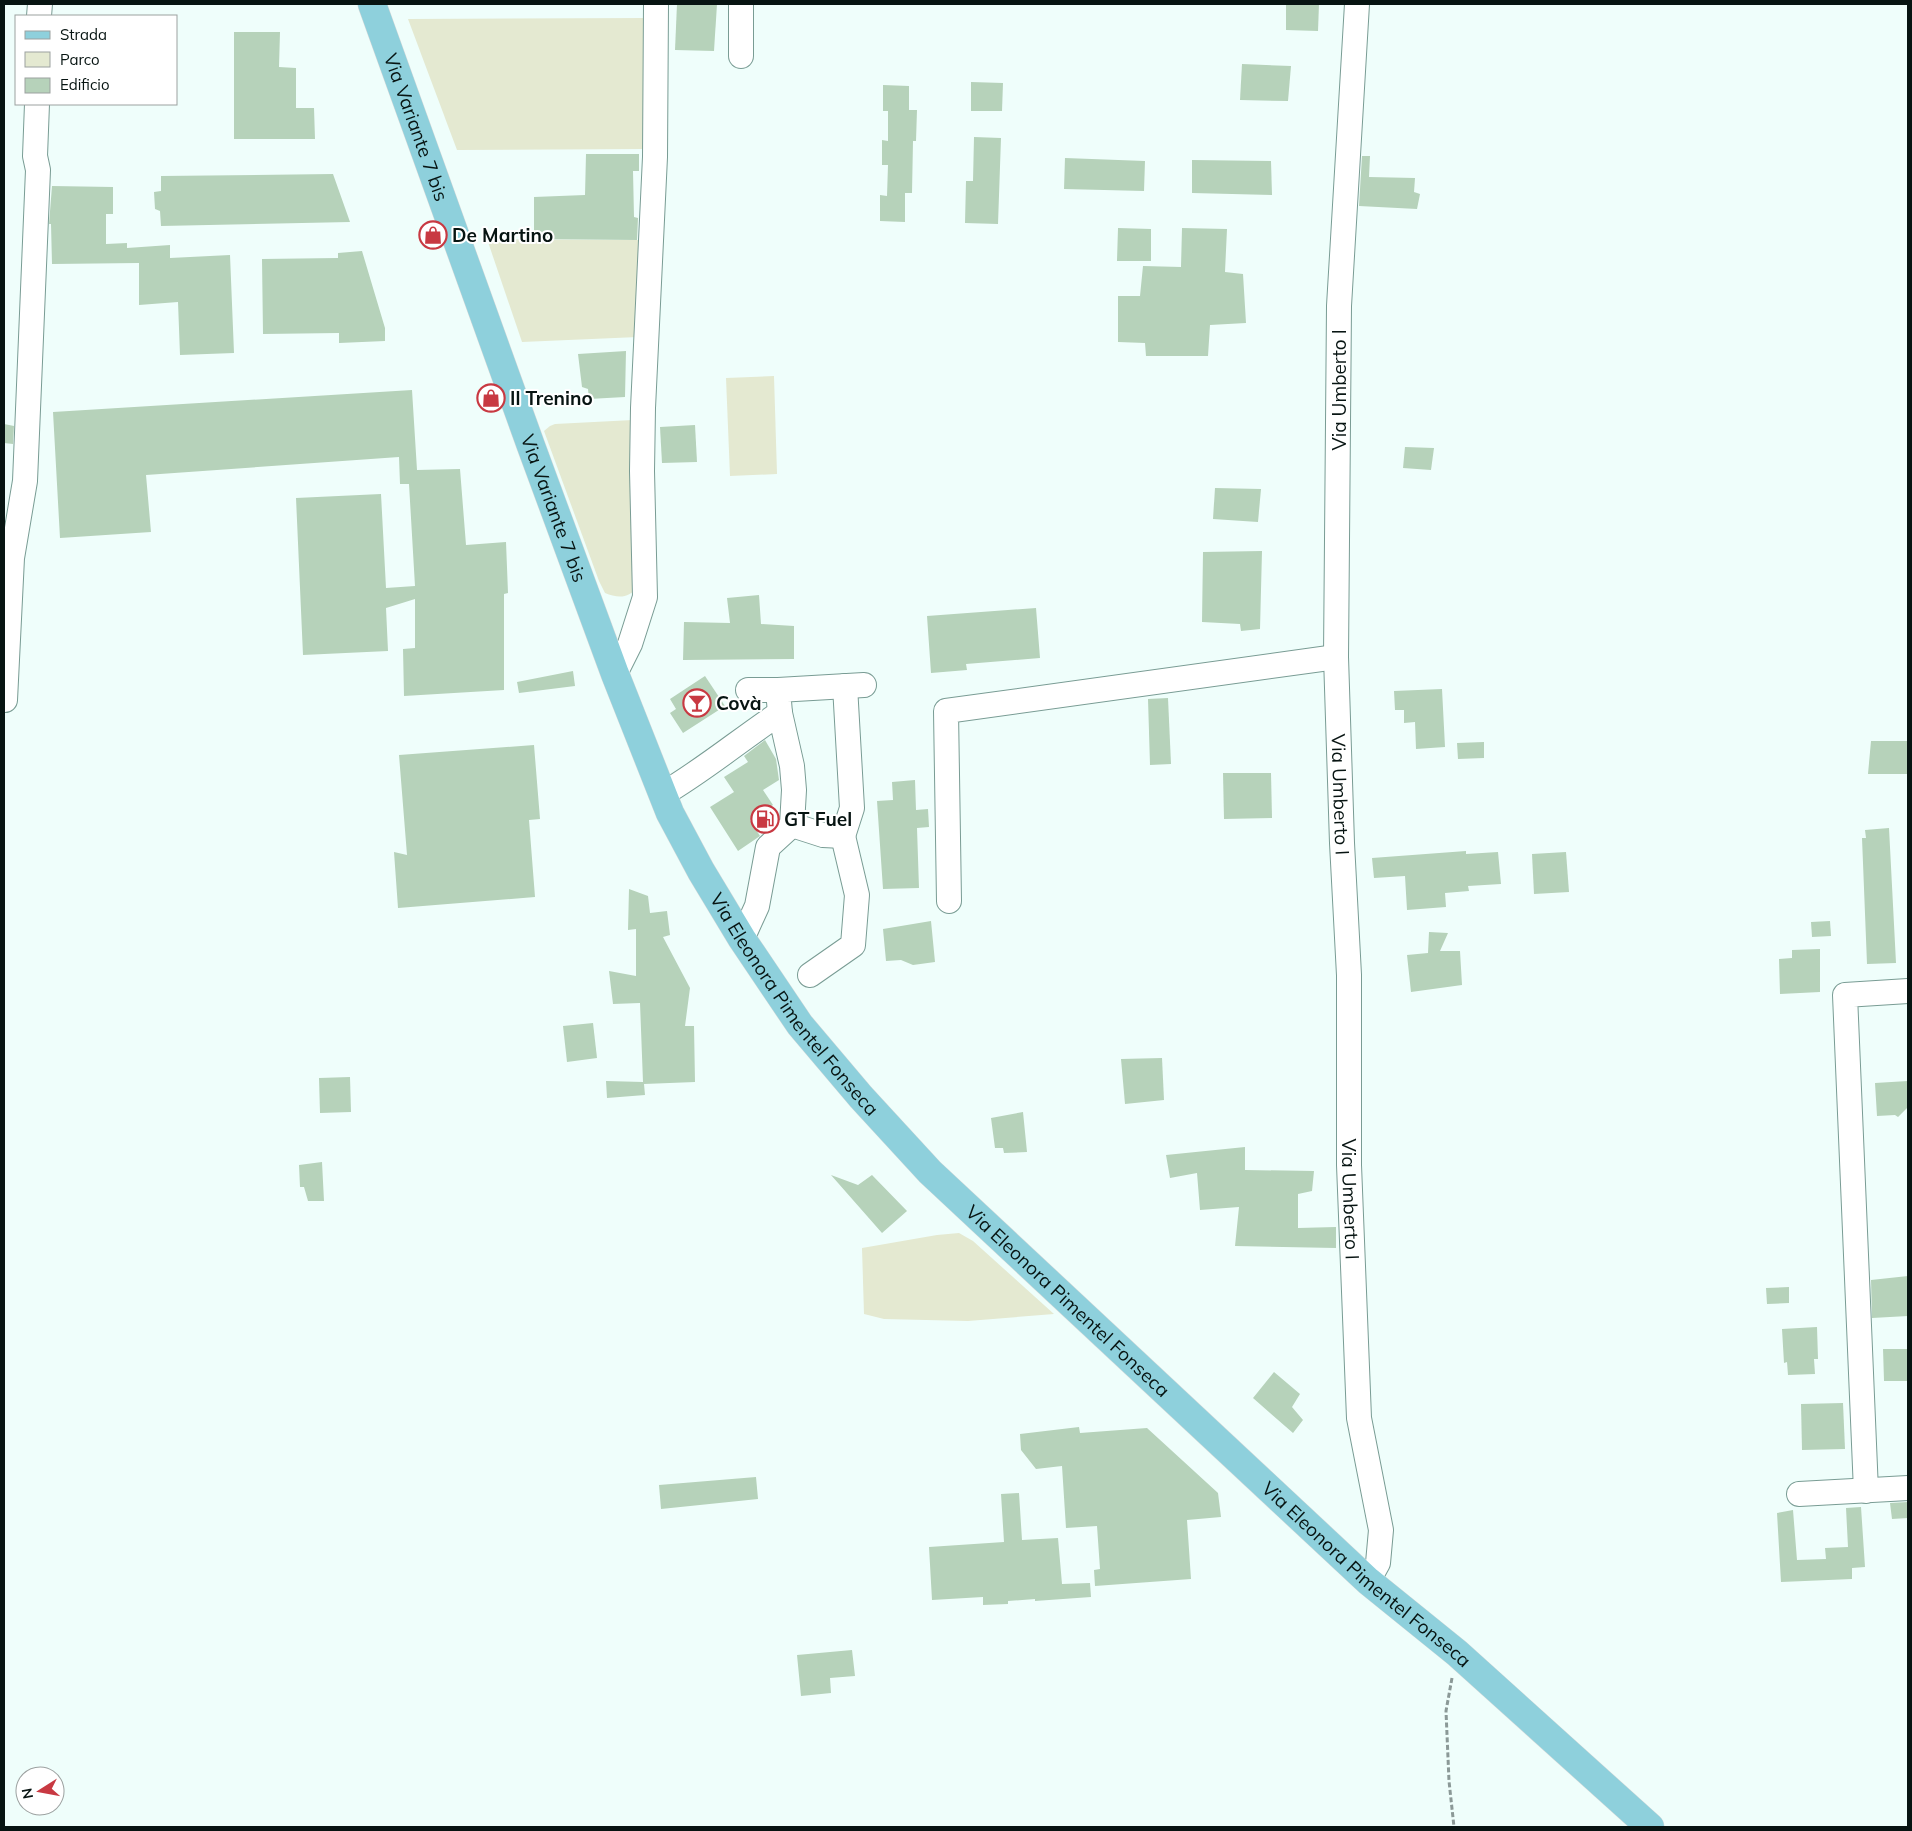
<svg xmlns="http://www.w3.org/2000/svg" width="1912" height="1831" font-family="Mulish,sans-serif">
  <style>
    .green { fill: #e4e9d1 }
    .building { fill: #b6d2ba }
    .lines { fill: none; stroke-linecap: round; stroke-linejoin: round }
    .minor-casing { stroke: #799c94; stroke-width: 26 }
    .major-casing { stroke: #d7d9d9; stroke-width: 29 }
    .path { stroke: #8b9997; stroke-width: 3; stroke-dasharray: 5 2.5; stroke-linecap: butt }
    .minor { stroke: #fff; stroke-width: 24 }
    .major { stroke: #8ed0dc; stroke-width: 28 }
    .labels { text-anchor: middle; stroke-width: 4; stroke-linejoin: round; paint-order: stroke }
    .street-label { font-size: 19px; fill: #071412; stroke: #fff }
    .poi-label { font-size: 19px; font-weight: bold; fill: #071412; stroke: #fff; text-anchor: start }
  </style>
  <rect width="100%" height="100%" fill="#effefb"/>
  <g class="green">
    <path d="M648,18L644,149L457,150L408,19Z"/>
    <path d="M487,239L643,240L638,337L522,342Z"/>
    <path d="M774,376L777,474L730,476L726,378Z"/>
    <path d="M633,420L637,587C629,599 617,598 605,593L599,581L544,431L550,426L555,424Z"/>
    <path d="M959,1233L973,1241L1054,1314L968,1321L884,1319L864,1314L862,1248L937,1235Z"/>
  </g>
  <g class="building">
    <path d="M677,4H717L714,51L675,50Z"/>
    <path d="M1286,4H1319L1318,31L1286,30Z"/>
    <path d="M234,32H280L279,67L296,68V108H314L315,139H234Z"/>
    <path d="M1242,64L1291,66L1288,101L1240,100Z"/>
    <path d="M971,82L1003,83L1002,111H971Z"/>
    <path d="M883,85L909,86V110H917L916,141H913L912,193H905V222L880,221V195L887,196L888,165H882V140L888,141V111H883Z"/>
    <path d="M974,137L1001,138L998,224L965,223L966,181H973Z"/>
    <path d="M586,154H639V171H633L634,217L638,218L637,240L534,239V197L585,195Z"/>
    <path d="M1362,156H1370L1369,177L1415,178L1414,192L1420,194L1417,209L1359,206Z"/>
    <path d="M1065,158L1145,161L1144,191L1064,189Z"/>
    <path d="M1192,160L1271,161L1272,195L1192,193Z"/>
    <path d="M333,174L350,222L161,226L160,211L155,209L154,192L161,191V176Z"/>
    <path d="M52,186L113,187V214H106V244L127,243V248L170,245V258L230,255L234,353L180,355L178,302L139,305V263L52,264L51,224H49Z"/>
    <path d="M1118,228L1151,229V261H1117Z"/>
    <path d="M1182,228L1227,229L1225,272L1243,274L1246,323L1210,325L1208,356H1146L1145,343L1118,342V296H1140L1143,266L1181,267Z"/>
    <path d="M362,251L385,328V341L339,343V333L263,334L262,259L338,258V253Z"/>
    <path d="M626,351L625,397L589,399L588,389L582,387L578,354Z"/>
    <path d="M412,390L417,470L460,469L466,545L506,542L508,593L504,594V690L404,696L403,649L415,648V599L386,608L388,651L303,655L296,498L381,494L386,588L415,586L409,484H400L399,457L146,475L151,532L60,538L53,412Z"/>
    <path d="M4,424L14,426L13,444L4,443Z"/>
    <path d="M695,425L697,462L662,463L660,427Z"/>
    <path d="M1405,447L1434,448L1431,470L1403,468Z"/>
    <path d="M1215,488L1261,489L1258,522L1213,519Z"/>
    <path d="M1262,551L1260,629L1241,631L1240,624L1202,622L1203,552Z"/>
    <path d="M759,595L761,624L794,626V659L683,660L684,622L730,623L727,598Z"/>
    <path d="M1036,608L1040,658L966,664L967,670L931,673L927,616Z"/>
    <path d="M573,671L575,686L519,693L517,682Z"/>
    <path d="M705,676L725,706L683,733L670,713L676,709L670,699Z"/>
    <path d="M1442,689L1445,747L1416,749L1415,722L1404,723V710H1395L1394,691Z"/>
    <path d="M1168,698L1171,764L1150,765L1148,699Z"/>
    <path d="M765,740L776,759L779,780L763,790L773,805L750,820L760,836L738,851L710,807L734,792L724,777L748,762L744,756Z"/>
    <path d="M1871,741H1908V774H1868Z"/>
    <path d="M1484,742V758L1458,759L1457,743Z"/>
    <path d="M534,745L540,819L529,820L535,897L398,908L394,852L407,855L399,755Z"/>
    <path d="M1223,773H1271L1272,818L1224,819Z"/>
    <path d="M915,780L916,810L928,809L929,827L917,828L919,888L883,889L877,801L893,800L892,782Z"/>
    <path d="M1889,828L1896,963L1867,964L1862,838H1866L1865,830Z"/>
    <path d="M1466,851V854L1498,852L1501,884L1468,886L1469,891L1445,893L1446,907L1407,910L1405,876L1374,878L1372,858Z"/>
    <path d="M1566,852L1569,892L1534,894L1532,854Z"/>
    <path d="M629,889L648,896L650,913L667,911L670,935L663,937L690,988L685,1026H694L695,1082L644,1084L645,1095L607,1098L606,1081L643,1082L640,1003L613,1004L609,971L636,976V929L628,930Z"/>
    <path d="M931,921L935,962L913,965L901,960L886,961L883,929Z"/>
    <path d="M1830,921L1831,936L1812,937L1811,922Z"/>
    <path d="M1429,932L1448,933L1440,951H1460L1462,985L1411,992L1407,955L1428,953Z"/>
    <path d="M1820,949V992L1780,994L1779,959L1792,958V950Z"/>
    <path d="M593,1023L597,1058L567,1062L563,1026Z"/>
    <path d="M1162,1058L1164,1100L1125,1104L1121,1059Z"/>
    <path d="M350,1077L351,1112L320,1113L319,1078Z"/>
    <path d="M1908,1081V1107L1898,1117L1895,1115L1877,1116L1875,1083Z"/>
    <path d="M1023,1112L1027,1152L1004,1153L1003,1148H995L991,1118Z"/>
    <path d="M1245,1147V1170L1314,1171L1312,1191L1298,1194V1228L1336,1227V1248L1235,1246L1239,1207L1200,1210L1197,1173L1170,1178L1166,1155Z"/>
    <path d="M322,1162L324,1201H308L304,1187H300L299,1165Z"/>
    <path d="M831,1175L858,1185L872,1175L907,1211L882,1233Z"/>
    <path d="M1908,1276V1316L1872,1318L1871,1280Z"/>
    <path d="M1789,1287V1303L1767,1304L1766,1288Z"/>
    <path d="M1817,1327L1818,1359H1814L1815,1374L1788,1375L1787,1362L1784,1363L1782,1329Z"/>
    <path d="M1883,1349H1908V1381H1884Z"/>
    <path d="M1274,1372L1300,1394L1292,1407L1303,1420L1293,1433L1253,1398Z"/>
    <path d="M1843,1403L1845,1449L1802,1450L1801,1404Z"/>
    <path d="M1079,1427L1080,1433L1147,1428L1218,1493L1221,1517L1187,1520L1191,1579L1095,1586L1094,1570L1100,1569L1097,1526L1066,1528L1062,1466L1036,1469L1021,1450L1020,1434Z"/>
    <path d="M756,1477L758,1499L661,1509L659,1485Z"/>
    <path d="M1019,1493L1022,1540L1058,1538L1062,1584L1090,1583L1091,1597L1035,1601V1599L1008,1601V1604L983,1605V1597L932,1600L929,1547L1004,1542L1001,1494Z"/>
    <path d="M1908,1502V1518L1892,1519L1890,1503Z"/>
    <path d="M1861,1507L1865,1567L1852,1568V1579L1781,1582L1777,1513L1793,1510L1797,1560L1826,1559L1825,1548L1848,1547L1846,1508Z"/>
    <path d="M852,1650L855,1676L830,1678L831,1693L801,1696L797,1655Z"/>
  </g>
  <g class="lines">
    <g class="minor-casing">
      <g id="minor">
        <path id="s1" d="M1357,4L1339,306L1336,657L1342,843L1349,975V1165L1359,1418L1381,1530L1378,1563L1368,1581"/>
        <path d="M39,16L40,4"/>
        <path d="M741,56V4"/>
        <path d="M615,674L630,644L645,597L642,471L643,408L655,157L656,4"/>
        <path d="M748,690H778"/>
        <path d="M5,700L12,558L25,481L38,170L35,156L37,104"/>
        <path d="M780,713L778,690L864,685"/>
        <path d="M663,794C704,770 741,739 780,713L792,766L794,790L792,825L768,847L757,906L742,939"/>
        <path d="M792,825L823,835L843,836L852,808L845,686"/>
        <path d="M949,901L946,711L1336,657"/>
        <path d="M810,975L853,945L857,895L843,836"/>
        <path d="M1866,1491L1845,995L1908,991"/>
        <path d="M1799,1494L1908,1488"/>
      </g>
    </g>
    <g class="major-casing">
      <g id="major">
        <path id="s2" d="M372,4L531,446L615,674L670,813L701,871L742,939L800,1025L861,1097L930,1172L1368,1581L1457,1653L1650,1827"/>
      </g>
    </g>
    <path class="path" d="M1452,1678L1446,1711L1449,1781L1454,1827"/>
    <use href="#minor" class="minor"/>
    <use href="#major" class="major"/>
  </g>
  <defs>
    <g id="shop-ring" transform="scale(1.4375)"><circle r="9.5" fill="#fff" stroke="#c83942" stroke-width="1.5"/><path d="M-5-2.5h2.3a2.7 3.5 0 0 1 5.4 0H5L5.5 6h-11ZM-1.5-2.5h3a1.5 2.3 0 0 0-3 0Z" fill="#c83942"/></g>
    <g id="bar-ring" transform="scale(1.4375)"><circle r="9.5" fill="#fff" stroke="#c83942" stroke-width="1.5"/><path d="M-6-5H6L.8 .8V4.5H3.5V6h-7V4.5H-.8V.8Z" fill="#c83942"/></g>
    <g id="fuel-ring" transform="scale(1.4375)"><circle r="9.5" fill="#fff" stroke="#c83942" stroke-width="1.5"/><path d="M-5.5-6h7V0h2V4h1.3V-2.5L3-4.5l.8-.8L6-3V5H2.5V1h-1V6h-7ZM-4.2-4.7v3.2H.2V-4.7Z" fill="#c83942"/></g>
  </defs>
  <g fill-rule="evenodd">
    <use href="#shop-ring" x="433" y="235"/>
    <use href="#shop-ring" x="491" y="398"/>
    <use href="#bar-ring" x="697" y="703"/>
    <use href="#fuel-ring" x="765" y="819"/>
  </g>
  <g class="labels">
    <g class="street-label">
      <text dy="7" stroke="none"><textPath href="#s2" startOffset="131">Via Variante 7 bis</textPath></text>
      <text transform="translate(1339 390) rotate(-90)" y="7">Via Umberto I</text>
      <text dy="7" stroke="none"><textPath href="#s2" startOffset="536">Via Variante 7 bis</textPath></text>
      <text dy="7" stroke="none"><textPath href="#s1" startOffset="791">Via Umberto I</textPath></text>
      <text dy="7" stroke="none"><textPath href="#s2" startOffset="1091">Via Eleonora Pimentel Fonseca</textPath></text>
      <text dy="7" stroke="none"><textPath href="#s1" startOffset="1196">Via Umberto I</textPath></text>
      <text dy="7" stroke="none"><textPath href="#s2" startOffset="1496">Via Eleonora Pimentel Fonseca</textPath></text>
      <text dy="7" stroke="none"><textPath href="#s2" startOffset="1901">Via Eleonora Pimentel Fonseca</textPath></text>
    </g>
    <g class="poi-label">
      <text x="452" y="242">De Martino</text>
      <text x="510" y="405">Il Trenino</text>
      <text x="716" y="710">Covà</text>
      <text x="784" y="826">GT Fuel</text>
    </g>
  </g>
  <rect width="1912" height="1831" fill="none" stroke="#071412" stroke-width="10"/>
  <rect x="15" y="15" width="162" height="90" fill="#ffffff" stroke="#9ca1a0"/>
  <rect x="25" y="31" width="25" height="8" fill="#8ed0dc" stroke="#9ca1a0"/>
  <text x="60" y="40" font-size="15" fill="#071412">Strada</text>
  <rect x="25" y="52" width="25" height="15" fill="#e4e9d1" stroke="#9ca1a0"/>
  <text x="60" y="65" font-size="15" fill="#071412">Parco</text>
  <rect x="25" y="78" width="25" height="15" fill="#b6d2ba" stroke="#9ca1a0"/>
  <text x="60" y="90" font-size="15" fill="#071412">Edificio</text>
  <g transform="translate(40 1791) rotate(259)"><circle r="24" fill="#ffffff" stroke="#9ca1a0"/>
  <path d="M0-4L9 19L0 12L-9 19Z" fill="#c83942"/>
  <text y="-8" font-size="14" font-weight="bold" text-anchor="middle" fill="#071412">N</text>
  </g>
</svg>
